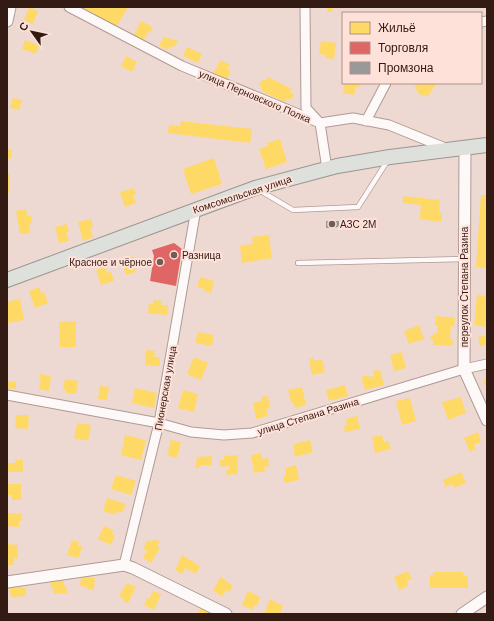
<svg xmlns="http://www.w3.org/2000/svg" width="494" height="621" font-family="Helvetica,sans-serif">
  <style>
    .homes { fill: #ffd966 }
    .shops { fill: #e06666 }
    .industry { fill: #999 }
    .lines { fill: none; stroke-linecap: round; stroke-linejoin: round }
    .service-casing { stroke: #b09a94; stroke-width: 6 }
    .minor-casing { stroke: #b09a94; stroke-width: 11 }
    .tertiary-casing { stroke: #b09a94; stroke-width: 13 }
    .primary-casing { stroke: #99978e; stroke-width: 16 }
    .service { stroke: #fcf9f8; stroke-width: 4.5 }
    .minor { stroke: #fcf9f8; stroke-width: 9 }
    .tertiary { stroke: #fcf9f8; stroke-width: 11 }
    .primary { stroke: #dee0dc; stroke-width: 14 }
    .poi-dot { fill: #745c56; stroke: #fee2da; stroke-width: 1.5 }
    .labels { text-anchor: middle; stroke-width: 4; stroke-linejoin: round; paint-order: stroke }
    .street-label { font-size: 10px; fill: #331a13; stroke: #fee2da }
    .poi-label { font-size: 10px; fill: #331a13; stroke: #fee2da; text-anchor: start }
  </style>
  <rect width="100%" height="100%" fill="#eed8d2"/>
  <g class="homes">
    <path d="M29,7L38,11L33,24L24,20Z"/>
    <path d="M86,7H128L115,29L85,10Z"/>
    <path d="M328,7H333L332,12H327Z"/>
    <path d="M141,21L153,27L150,33L148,32L144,40L134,35Z"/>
    <path d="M164,37L178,41L174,47L171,46L167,50L159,46Z"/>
    <path d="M25,40L39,45L36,54L22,49Z"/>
    <path d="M321,41L336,43L334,59L325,58L326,55L319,54Z"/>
    <path d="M187,47L202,54L198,63L183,56Z"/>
    <path d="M126,56L137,62L132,72L121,66Z"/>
    <path d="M221,60L230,65L227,69L231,72L226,80L213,73Z"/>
    <path d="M268,77L292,89L290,92L294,94L291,100L287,98L285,102L261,91L262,87L259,86L263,79L266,81Z"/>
    <path d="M345,83H360L359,88L356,87L354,95L343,93Z"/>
    <path d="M418,83H437L427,97L425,95L423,96L417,92L418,91L414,88Z"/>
    <path d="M13,98L22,100L19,110L10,108Z"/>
    <path d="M181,121L252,129L250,143L168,133L169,125L180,126Z"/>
    <path d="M280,139L287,162L266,169L259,149L268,146L267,143Z"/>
    <path d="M7,149H12L11,159L7,158Z"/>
    <path d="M214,158L222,184L191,194L183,169Z"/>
    <path d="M7,174H10L9,193H7Z"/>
    <path d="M134,188L136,194L133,195L136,203L125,207L120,192Z"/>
    <path d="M481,195H487V268L476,267Z"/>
    <path d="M403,196L440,200L439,213H442L441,222L420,219L421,205L403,203Z"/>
    <path d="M26,209L27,216H31L32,223L29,224L30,233L20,234L16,211Z"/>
    <path d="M91,219L93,228L90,229L93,237L83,241L78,222Z"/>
    <path d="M67,224L69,232L66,233L69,241L59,243L55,227Z"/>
    <path d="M269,235L272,258L242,263L240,246L253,244L252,237Z"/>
    <path d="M133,256L135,261L132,262L136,272L126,275L121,260Z"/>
    <path d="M105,267L107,273L111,272L114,281L101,285L96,270Z"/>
    <path d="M200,277L214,281L211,293L204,291L205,289L197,287Z"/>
    <path d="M39,287L41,293L44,292L48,303L35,308L29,291Z"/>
    <path d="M477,295L487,296V327L474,325Z"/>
    <path d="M20,299L24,320L8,323L7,302Z"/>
    <path d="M153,300L162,301V305H168L167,315L148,313L149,303L153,304Z"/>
    <path d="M436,316L455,318L454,327L451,326L450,339L453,340L452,346L433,345V340H430L431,336H433L434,333H437L438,326L435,325Z"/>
    <path d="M76,321V347H60L59,322Z"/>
    <path d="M419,325L424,339L409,344L404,331Z"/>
    <path d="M198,332L214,335L212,346L195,343Z"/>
    <path d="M487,335V345L480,346L478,337Z"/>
    <path d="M146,350L155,351L154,357H160V366L145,365Z"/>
    <path d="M402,352L406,368L394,371L390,355Z"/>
    <path d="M194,357L208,363L201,380L187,374Z"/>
    <path d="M313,358L314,361L322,359L325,372L312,375L309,359Z"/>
    <path d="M380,370L384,385L365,390L361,377L368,375V377L374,376L373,371Z"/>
    <path d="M40,374L51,376L49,391L39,389L41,379H39Z"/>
    <path d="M65,379L78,381L76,394L66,393V390H63Z"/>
    <path d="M487,379V390L483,381Z"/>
    <path d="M7,381L16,382V389L7,388Z"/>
    <path d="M345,385L348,396L329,401L326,390Z"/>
    <path d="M100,386L109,387L107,400L98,399Z"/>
    <path d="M302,387L306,405L295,408L293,402L291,403L288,390Z"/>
    <path d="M135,388L157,393L154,408L132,403Z"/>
    <path d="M183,390L198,394L194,412L178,408Z"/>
    <path d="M268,396L270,408L266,409L268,416L256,419L253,403L262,401L261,397Z"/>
    <path d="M461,397L466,413L448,420L442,402Z"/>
    <path d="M410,398L416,421L402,425L396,401Z"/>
    <path d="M16,415H29L28,429L15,428Z"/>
    <path d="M357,416L360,429L345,432L344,426H347L346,419Z"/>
    <path d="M77,423L91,425L88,441L74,438Z"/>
    <path d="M478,432L481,442L474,445L476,449L470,452L464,438Z"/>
    <path d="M125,435L146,440L141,460L121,455Z"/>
    <path d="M382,435L384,442L388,441L391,449L375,453L372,437Z"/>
    <path d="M171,440L181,442L177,458L167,455Z"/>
    <path d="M310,440L313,452L295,457L293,444Z"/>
    <path d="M261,453L262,459L268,458L269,466L264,467L265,471L254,473L251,455Z"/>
    <path d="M237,455L238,474L227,475L226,470H230L229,466L221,467L220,460H224V456Z"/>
    <path d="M212,456V465H200L199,468H195L197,457Z"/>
    <path d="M15,460H23V472H7V463H15Z"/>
    <path d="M296,465L299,480L285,483L283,476L286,475L285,468Z"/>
    <path d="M461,472L466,483L454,488L452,484L446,487L443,480Z"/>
    <path d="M116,475L136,481L131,495L111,489Z"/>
    <path d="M7,484H21V500H12V495H7Z"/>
    <path d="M107,498L126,504L122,513L116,511L115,515L103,511Z"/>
    <path d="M7,513L22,514L21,521H19V527L7,526Z"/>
    <path d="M104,526L113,530L112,534L115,536L111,545L98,539Z"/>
    <path d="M156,539L160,542L157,546L160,548L151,563L143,558L147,550L143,548L148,540L151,542L153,540L155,541Z"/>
    <path d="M72,540L79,542L78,546H82L79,558L67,555Z"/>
    <path d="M7,544L18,545V559L14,558V565H7Z"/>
    <path d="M182,555L200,566L196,574L185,568L182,574L175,570Z"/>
    <path d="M408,571L412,579L407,581L408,586L399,590L394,577Z"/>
    <path d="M433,572H463L464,576H468V588H430V575H433Z"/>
    <path d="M81,577L95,578L94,590L87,589V587L80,586Z"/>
    <path d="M221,577L233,586L229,592L226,590L222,597L213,590Z"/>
    <path d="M63,578L64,586L66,585L67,593L54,594L53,588L51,589L50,579Z"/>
    <path d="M127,583L136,587L128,603L123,601L124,599L119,596Z"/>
    <path d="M21,584L22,588L25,587L26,596L11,597L9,585Z"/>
    <path d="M153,591L161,594L154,610L144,605L147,598L149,599Z"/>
    <path d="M248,591L260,597L257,606L254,605L252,610L242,605Z"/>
    <path d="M270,599L283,606L280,614H264Z"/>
    <path d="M201,608L211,614H197Z"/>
  </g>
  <path class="shops" d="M174,243L182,249L176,286L150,281L154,256L152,250Z"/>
  <path class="industry" d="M326,221H339V227L326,228Z"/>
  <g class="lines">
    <g class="service-casing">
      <g id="service">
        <path d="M259,190L293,210L358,207L388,160"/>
        <path d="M298,263L464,259"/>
      </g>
    </g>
    <g class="minor-casing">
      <g id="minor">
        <path d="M69,7L182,66L320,123L353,118L389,125L448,149"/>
        <path d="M305,7L306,108L320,123L327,169"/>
        <path d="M481,22L487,21"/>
        <path d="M366,121L386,83"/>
        <path d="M7,395L159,423L191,432L224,435L252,433L464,369L487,364"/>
        <path d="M124,565L159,423L196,209"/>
      </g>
    </g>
    <g class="tertiary-casing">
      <g id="tertiary">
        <path d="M7,21L10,7"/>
        <path d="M465,148L464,369L487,420"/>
        <path d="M7,582L124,565L133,568L226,614"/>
        <path d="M462,614L487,597"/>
      </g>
    </g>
    <g class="primary-casing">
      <path id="primary" d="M7,280L255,188L337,166L390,157L487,145"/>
    </g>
    <use href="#service" class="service"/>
    <use href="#minor" class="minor"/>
    <use href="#tertiary" class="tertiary"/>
    <use href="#primary" class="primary"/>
  </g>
  <g class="poi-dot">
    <circle cx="332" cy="224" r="4"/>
    <circle cx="174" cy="255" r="4"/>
    <circle cx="160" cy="262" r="4"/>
  </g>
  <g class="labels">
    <g class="street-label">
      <text transform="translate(255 96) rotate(23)" y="4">улица Перновского Полка</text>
      <text transform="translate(242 194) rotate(-18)" y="4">Комсомольская улица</text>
      <text transform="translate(464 287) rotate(-90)" y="4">переулок Степана Разина</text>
      <text transform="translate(165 388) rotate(-80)" y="4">Пионерская улица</text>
      <text transform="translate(308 416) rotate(-17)" y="4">улица Степана Разина</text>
    </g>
    <g class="poi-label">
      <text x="340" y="228">АЗС 2М</text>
      <text x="182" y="259">Разница</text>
      <text x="152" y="266" text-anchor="end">Красное и чёрное</text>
    </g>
  </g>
  <rect width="494" height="621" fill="none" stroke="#331a13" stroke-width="16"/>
  <rect x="342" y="12" width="140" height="72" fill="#fee2da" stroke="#ad928a"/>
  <rect x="350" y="22" width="20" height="12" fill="#ffd966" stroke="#ad928a"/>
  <text x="378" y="32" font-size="12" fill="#331a13">Жильё</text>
  <rect x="350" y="42" width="20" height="12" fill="#e06666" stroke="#ad928a"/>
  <text x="378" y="52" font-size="12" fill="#331a13">Торговля</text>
  <rect x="350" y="62" width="20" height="12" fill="#999999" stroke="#ad928a"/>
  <text x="378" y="72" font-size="12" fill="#331a13">Промзона</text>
  <g transform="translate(32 32) rotate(303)" stroke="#fee2da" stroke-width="3" paint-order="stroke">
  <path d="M0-3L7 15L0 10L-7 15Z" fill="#331a13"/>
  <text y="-6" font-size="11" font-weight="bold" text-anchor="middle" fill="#331a13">С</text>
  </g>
</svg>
